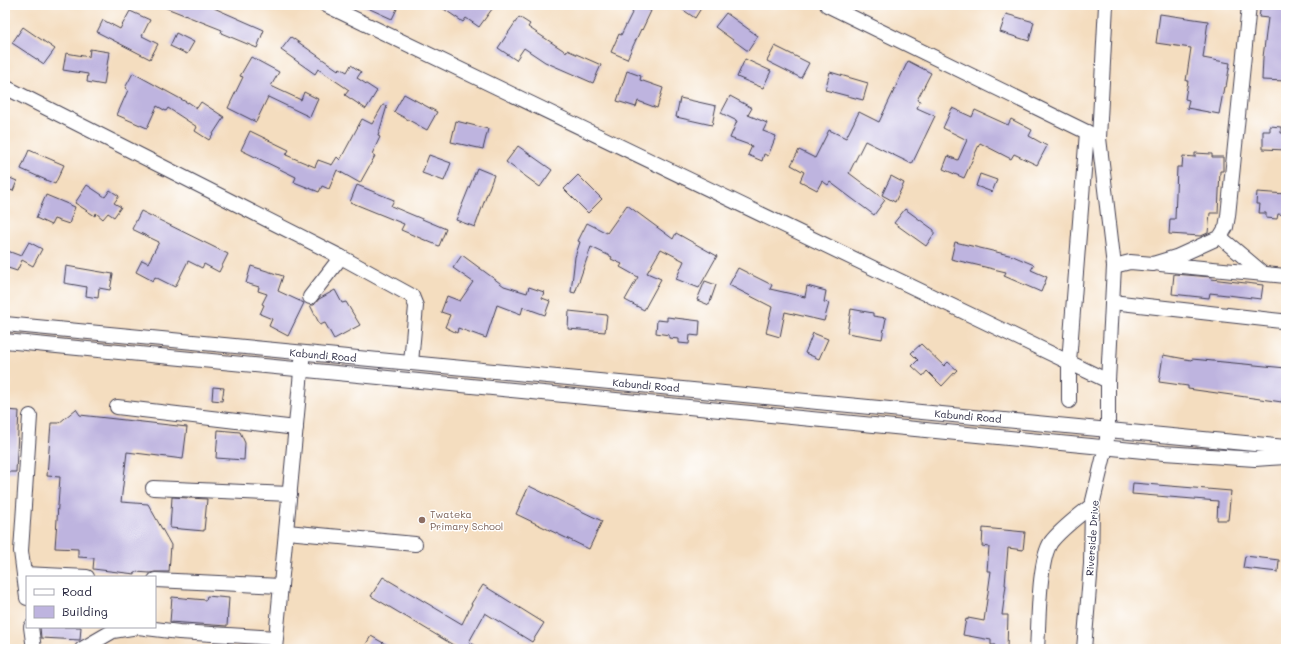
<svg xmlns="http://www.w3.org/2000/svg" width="1291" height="654" font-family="Mali,sans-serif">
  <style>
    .building { fill: #beb4df }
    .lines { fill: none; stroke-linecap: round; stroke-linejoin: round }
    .minor-casing { stroke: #423e4f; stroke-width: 16 }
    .minor { stroke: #fff; stroke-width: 14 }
    .education-dot { fill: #8d6e63; stroke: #fff; stroke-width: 1.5 }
    .labels { text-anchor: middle; stroke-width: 3; stroke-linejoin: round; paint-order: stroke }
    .street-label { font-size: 10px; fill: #22223b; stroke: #fff }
    .education-label { font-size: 10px; fill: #785e54; stroke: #fff; text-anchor: start }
  </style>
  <rect width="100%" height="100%" fill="#fff"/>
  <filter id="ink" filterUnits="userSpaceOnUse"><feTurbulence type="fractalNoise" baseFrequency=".025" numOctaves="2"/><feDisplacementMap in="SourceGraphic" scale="8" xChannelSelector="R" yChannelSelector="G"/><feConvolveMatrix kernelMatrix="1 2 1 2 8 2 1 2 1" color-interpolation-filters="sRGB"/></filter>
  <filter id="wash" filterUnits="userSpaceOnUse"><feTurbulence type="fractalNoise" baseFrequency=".012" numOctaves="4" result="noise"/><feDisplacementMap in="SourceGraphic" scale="16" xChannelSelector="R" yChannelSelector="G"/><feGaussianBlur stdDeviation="0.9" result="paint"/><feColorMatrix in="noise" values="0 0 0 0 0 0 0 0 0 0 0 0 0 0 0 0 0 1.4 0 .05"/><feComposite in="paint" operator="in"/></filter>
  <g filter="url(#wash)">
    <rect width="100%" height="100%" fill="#f4ddbf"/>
    <g id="blocks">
      <g class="building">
        <path d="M159,5H215L214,8L264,30L257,48L221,33L222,30Z"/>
        <path d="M361,5H389L397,9L392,19Z"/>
        <path d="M438,5H495L479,27L466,18L463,22Z"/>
        <path d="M636,5H639L651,11L642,30L641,29L627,59L611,52L619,34L621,35Z"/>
        <path d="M676,5H703L695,18Z"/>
        <path d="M1261,5H1286V81L1262,80L1263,57L1268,18L1259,17Z"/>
        <path d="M130,11L150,20L142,36L158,44L150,59L97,32L103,20L120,29Z"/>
        <path d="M726,13L758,36L748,51L715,27Z"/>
        <path d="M1006,14L1034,22L1029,41L1000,32Z"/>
        <path d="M1160,14L1208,21L1203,58L1230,63L1226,87H1224L1219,114L1187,108L1189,100L1185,99L1188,81H1186L1191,48L1156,43Z"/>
        <path d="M519,17L530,24L528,27L566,52L567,50L601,65L593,83L545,62L524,48L516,60L498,48Z"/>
        <path d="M23,27L55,49L44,64L12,43Z"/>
        <path d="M176,33L194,42L187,54L170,46Z"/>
        <path d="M291,37L338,70L340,68L347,72L351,65L361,72L357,78L377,91L366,109L345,95L349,90L318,69L315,74L281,50Z"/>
        <path d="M775,46L809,63L801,78L767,61Z"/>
        <path d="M90,49L109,52L104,85L87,82L88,74L63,70L66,53L89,57Z"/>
        <path d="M251,57L279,72L271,86L301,100L304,92L318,99L310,117L268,97L256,122L228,108L243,77L240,76Z"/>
        <path d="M745,59L771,71L763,88L737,77Z"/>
        <path d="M908,61L931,73L917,100L920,101L917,108L935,116L912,164L865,141L849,173L885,200L874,215L830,182L828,185L822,181L817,190L800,181L804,172L791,165L799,150L815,158L829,130L846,138L859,112L879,122Z"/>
        <path d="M627,71L641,76L640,80L663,88L657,108L638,101L636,107L617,101Z"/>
        <path d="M830,72L868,83L863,100L825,90Z"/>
        <path d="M133,73L188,103V102L197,108L201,102L224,117L209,140L195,131L197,127L168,108L166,111L157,106L147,128L117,115L128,90L125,88Z"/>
        <path d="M404,94L437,112L427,130L394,112Z"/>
        <path d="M730,96L752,108L748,115L767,123L763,131L776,136L768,156L764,154L762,161L748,155L752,146L730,138L737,121L721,113Z"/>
        <path d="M680,98L716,106L712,125L676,117Z"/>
        <path d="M383,105L387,106L378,136L380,137L372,154L375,156L360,183L337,170L329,189L322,186L319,192L294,182L296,177L241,150L250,131L289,150L286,155L315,167L318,160L332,165L337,157L340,160L362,119L372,124Z"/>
        <path d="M952,108L972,117L975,110L1008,125L1011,119L1032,130L1029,136L1047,146L1037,165L1014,154L1011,159L980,143L964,178L943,169L948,156L958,160L967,140L943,128Z"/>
        <path d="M456,121L488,129L483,149L451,142Z"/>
        <path d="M1270,126L1281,127V133H1286V150L1263,149V131H1270Z"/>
        <path d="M518,146L552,170L540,187L506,162Z"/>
        <path d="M29,150L64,165L55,184L21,169Z"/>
        <path d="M1195,153L1212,154V157H1223V171H1220L1218,213H1210L1208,233L1201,236L1169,234L1170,219H1175L1177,167H1182L1183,156L1195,157Z"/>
        <path d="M429,155L451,163L444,181L422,173Z"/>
        <path d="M477,168L494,175L475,227L456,220Z"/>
        <path d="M980,174L997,180L992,192L976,186Z"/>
        <path d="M578,175L602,199L588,213L564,189Z"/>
        <path d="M5,176L17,181L13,191L5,188Z"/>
        <path d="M891,176L904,183L895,202L882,195Z"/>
        <path d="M87,185L105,197L110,190L119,196L114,203L121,207L114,217L108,213L103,219L96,213L95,216L75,203Z"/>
        <path d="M357,185L394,200L391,206L446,229L439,246L401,230L404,224L350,202Z"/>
        <path d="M1257,192L1286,194V215L1278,214L1277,219L1266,218V213H1259L1260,204H1256Z"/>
        <path d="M46,195L75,207L69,224L54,219L51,225L36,218Z"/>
        <path d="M627,205L673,239L676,233L717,256L699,288L676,279L684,261L661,249L647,273L661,279L644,310L625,300L638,277L620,267L622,264L611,259L612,257L591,247L575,293L571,292L575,257L580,242L578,241L587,223L607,233Z"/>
        <path d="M905,209L934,230V234L926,246L894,223Z"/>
        <path d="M141,211L228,254L219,272L204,264L202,268L188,261L175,287L155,277L153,281L136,272L142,260L148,263L159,242L132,229Z"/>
        <path d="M29,242L42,249L33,266L22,260L17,271L5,267V250L21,256Z"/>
        <path d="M955,242L1013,256L1034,265L1031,270L1047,277L1041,292L1004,276L1006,272L951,259Z"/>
        <path d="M462,255L504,286L527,293L529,287L544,292L542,298L550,301L545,315L523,307L521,314L497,305L486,338L458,328L457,333L445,327L450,315L441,312L447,296L460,301L473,282L453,268Z"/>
        <path d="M66,266L113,274L110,290L99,288L98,298L86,296L87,287L64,283Z"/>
        <path d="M251,266L283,276L278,291L304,303L288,336L269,326L272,319L260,314L264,305L262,304L267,294L258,291L259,287L246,283Z"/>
        <path d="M738,268L772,285L770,289L805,297L807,286L826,291L824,302L829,303L824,321L785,312L780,337L766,333L772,307L729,285Z"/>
        <path d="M1174,274L1212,277L1211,279L1263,285L1261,299L1210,293L1209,298L1172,294Z"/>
        <path d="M705,281L716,285L709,305L697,300Z"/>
        <path d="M335,290L342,303L346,302L360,325L334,339L325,323L320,325L310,305H314L319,299Z"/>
        <path d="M851,309L873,313V316L886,318L882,339L847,333Z"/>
        <path d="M569,311L607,315L605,332L568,329Z"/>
        <path d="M667,317L700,321L699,336L690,335L689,344L679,343V339L669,338V335L656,333L657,320L667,321Z"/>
        <path d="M813,333L828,339L819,359L805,353Z"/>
        <path d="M921,344L944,366L948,362L957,370L942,386L927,371L923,376L912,366L918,360L911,353Z"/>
        <path d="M1163,355L1191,360L1192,359L1286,368L1282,402L1188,389V386L1159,382Z"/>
        <path d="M213,387L224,388L222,401L212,400Z"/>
        <path d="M76,409L80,415L187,427L183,459L127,452L121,502L148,504L171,545L169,572H155L150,573L135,572V574L93,569L94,558L78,557V549L55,548L60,477L47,476L51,423H59Z"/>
        <path d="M5,410L19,411L16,472H5Z"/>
        <path d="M218,430L240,432L245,443L244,460L216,458Z"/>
        <path d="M1133,483L1231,491L1228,520H1217L1218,501L1132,494Z"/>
        <path d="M529,486L602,521L589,549L516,514Z"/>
        <path d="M172,497L207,499L204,531L170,528Z"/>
        <path d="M983,528L1025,532L1023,550L1008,548L1005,585H1006L1002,615H1008L1007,649H994L995,645H991V640L963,635L966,619L968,620V618L984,621L991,571H987L989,547L982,546Z"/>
        <path d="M1245,556L1279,560L1278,572L1243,568Z"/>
        <path d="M383,577L462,624L472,604H471L483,585L544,623L532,642L485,613L469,642L482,649H460L371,596Z"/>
        <path d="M207,596L229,598L227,626L170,622L172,597L206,600Z"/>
        <path d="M40,627H81L80,640L41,638Z"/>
        <path d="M371,636L394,649H363Z"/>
      </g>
    </g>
  </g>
  <g filter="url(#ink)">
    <use href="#blocks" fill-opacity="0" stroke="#423e4f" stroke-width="1"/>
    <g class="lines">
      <g class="minor-casing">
        <g id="minor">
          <path d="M326,5L1108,381"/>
          <path d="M827,5L1099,138"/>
          <path d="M5,87L341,257L412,296L416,306L411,363"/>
          <path d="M1220,237L1264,274"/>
          <path d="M1160,264L1286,276"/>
          <path d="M1114,266L1130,262L1153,264L1176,257L1220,237L1226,227L1228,216L1249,5"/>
          <path d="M310,297L341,257"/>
          <path d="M1112,302L1281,321"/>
          <path d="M5,324L1286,447"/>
          <path d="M5,341L1164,453L1255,459L1286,457"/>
          <path d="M1069,401V362L1087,132"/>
          <path d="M117,407L296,428"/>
          <path d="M153,488L290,494"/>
          <path d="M287,532L415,544"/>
          <path d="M24,574L87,577"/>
          <path d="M155,580L281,586"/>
          <path d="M27,598L21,551L30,416"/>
          <path d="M31,627L34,649"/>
          <path d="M138,627L179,632L276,638"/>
          <path d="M82,649L113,631L138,627"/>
          <path d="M275,649L302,361"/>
          <path d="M1037,649C1039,624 1038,561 1051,542C1062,528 1079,516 1092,505"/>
          <path d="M1084,649L1091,564L1092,505L1106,447L1108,429V381L1114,266L1099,138L1106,5"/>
        </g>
      </g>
      <use href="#minor" class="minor"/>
    </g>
  </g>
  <circle class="education-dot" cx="422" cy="520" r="4"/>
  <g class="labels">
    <g class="street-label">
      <text transform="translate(323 355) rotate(5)" y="4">Kabundi Road</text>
      <text transform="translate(646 385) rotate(5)" y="4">Kabundi Road</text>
      <text transform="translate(968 416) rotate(5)" y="4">Kabundi Road</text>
      <text transform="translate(1092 538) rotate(-86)" y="4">Riverside Drive</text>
    </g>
    <g class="education-label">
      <text x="430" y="518">Twateka<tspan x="430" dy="12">Primary School</tspan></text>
    </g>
  </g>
  <rect width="1291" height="654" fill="none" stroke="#fff" stroke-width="20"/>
  <rect x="26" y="576" width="130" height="52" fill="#ffffff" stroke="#a7a7b1"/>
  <rect x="34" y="589" width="20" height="6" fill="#ffffff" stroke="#a7a7b1"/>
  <text x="62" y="596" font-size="12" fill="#22223b">Road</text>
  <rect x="34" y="606" width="20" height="12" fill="#beb4df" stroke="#a7a7b1"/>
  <text x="62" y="616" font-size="12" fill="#22223b">Building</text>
</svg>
